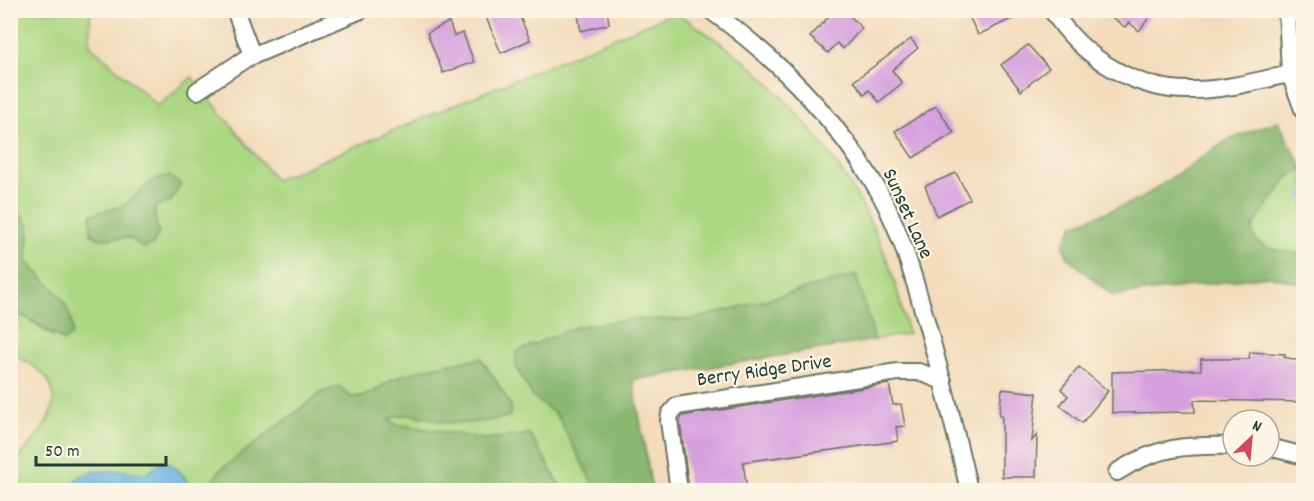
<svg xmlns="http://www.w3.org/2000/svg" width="1314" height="501" font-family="Dekko,sans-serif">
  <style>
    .green { fill: #acd782; stroke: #668a5b; stroke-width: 1.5 }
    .forest { fill: #89b870; stroke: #547a52; stroke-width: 1.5 }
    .water { fill: #6bb2e2; stroke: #45788b; stroke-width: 1.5 }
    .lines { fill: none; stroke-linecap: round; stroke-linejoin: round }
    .stream { stroke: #6bb2e2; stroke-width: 5 }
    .building { fill: #d69fde }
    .street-casing { stroke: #697463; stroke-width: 20 }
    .street { stroke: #fff; stroke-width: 16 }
    .labels { text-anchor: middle; stroke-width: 4.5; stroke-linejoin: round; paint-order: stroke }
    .street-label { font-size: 21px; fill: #1f3d34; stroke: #fcf5e5 }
  </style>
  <rect width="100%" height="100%" fill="#fcf5e5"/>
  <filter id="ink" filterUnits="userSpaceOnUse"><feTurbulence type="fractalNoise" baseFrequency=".0167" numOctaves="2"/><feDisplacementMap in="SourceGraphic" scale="12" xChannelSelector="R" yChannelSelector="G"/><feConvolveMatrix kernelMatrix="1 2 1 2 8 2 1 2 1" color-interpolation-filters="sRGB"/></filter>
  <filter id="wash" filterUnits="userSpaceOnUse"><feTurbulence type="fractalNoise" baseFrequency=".008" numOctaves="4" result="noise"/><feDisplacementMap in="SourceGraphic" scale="24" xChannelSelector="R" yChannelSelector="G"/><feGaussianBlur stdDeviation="1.35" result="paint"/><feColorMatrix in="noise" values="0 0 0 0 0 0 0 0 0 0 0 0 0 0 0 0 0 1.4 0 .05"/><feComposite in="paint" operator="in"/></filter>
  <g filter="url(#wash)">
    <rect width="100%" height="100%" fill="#f3dbbb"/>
    <g class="green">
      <path d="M11,11H90V45L158,106L192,77L276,180L675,12C702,30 729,47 753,68C811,121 864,193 890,268C898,289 902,312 908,334L533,396L557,415L596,490H560V485L530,434L485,439L402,425L361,490H11V467C32,442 77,401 38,370C30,363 20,358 11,353V313L26,317L52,336L41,278L27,261C27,233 37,226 11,207Z"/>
      <path d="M1303,169V255C1289,252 1266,251 1254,241C1244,232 1278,186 1287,178C1291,174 1298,172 1303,169Z"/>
    </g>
    <g class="forest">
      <path d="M1278,121L1303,169L1288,177L1253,226C1247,250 1286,251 1303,255V284L1269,276L1113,296L1068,258L1063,246L1073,225L1140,199L1226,141Z"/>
      <path d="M168,176L181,184L171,201L155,207V219L159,233L153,245L144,248L129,238L100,239L91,234V215C101,210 115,210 124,205C142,192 145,180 168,176Z"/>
      <path d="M11,207C38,225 27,234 27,261C48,286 74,299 72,335L64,341L26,317L11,313Z"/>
      <path d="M856,275L875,340L633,380L652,490H596L557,415L533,397L516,367V352L578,326L636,319L691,320Z"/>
      <path d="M481,358L511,405L510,416C492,421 472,424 453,423C429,421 410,408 388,420L395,424L485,439L530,434L560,486V490H208L219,471L322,392L340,386L351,397C374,397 379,385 398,377C425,367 453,363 481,358Z"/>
    </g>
    <path class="water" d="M160,462C181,463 182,479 195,490H68C80,465 119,470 143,473L150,472Z"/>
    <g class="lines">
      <path class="stream" d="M1302,196L1304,194"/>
    </g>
    <g id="blocks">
      <g class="building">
        <path d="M483,10H517L530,40L501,53Z"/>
        <path d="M577,10H607L609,24L581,31Z"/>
        <path d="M835,10H844L862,28L843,49L837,43L828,53L810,37Z"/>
        <path d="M966,10H1030L978,35Z"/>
        <path d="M1102,10H1155L1139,31L1129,22L1125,27Z"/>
        <path d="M449,22L454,36L463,33L474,62L443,73L427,33Z"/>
        <path d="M911,39L918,48L892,70L902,83L879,102L869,90L865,95L854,81Z"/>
        <path d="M1028,45L1049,68L1021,91L1001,65Z"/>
        <path d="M936,106L954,133L913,158L895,131Z"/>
        <path d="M956,173L970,199L937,216L925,186Z"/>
        <path d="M1250,352L1285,354L1284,357L1304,362V402L1194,400L1195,412L1112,413V372L1201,370V359H1249Z"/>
        <path d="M1079,367L1108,391L1082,423L1060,405L1068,396L1061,389Z"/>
        <path d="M889,384L893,405L901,404L905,426L896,427L898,441L743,462L747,490H689L680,421L682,416Z"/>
        <path d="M1002,389L1037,393L1032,441L1037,435L1036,477H1002V416H999Z"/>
      </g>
    </g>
  </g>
  <g filter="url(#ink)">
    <use href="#blocks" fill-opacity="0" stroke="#697463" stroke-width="1.5"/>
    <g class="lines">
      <g class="street-casing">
        <g id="street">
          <path d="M235,10L252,55"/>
          <path d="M710,10C774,56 830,112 872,180C897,220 910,265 923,310C940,370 955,430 969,490"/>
          <path d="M1052,10C1082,58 1137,92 1194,90C1226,90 1259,80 1290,74"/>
          <path d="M1287,10L1290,74L1304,112"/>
          <path d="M197,91L245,59L361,10"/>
          <path d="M1269,447L1304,456"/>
          <path d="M1117,472C1157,446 1187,445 1233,446"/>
          <path d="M679,490L669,421L670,414L677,406L898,372H919L943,381"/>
        </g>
      </g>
      <use href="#street" class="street"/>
    </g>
  </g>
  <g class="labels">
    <g class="street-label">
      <text transform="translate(909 213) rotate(66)" y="7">Sunset Lane</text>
      <text transform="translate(764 369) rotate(-8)" y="7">Berry Ridge Drive</text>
    </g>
  </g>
  <rect width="1314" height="501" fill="none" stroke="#fcf5e5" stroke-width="36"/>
  <g transform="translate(1251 438) rotate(26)"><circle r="28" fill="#fcf5e5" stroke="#a4ab9e" stroke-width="1.5"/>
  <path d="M0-4.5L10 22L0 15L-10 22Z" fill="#d1495b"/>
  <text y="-9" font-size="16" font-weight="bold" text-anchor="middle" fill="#1f3d34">N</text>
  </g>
  <path d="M36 456v9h130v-9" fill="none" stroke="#1f3d34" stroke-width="3"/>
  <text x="45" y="456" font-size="18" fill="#1f3d34" stroke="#fcf5e5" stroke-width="4.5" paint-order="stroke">50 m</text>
</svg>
